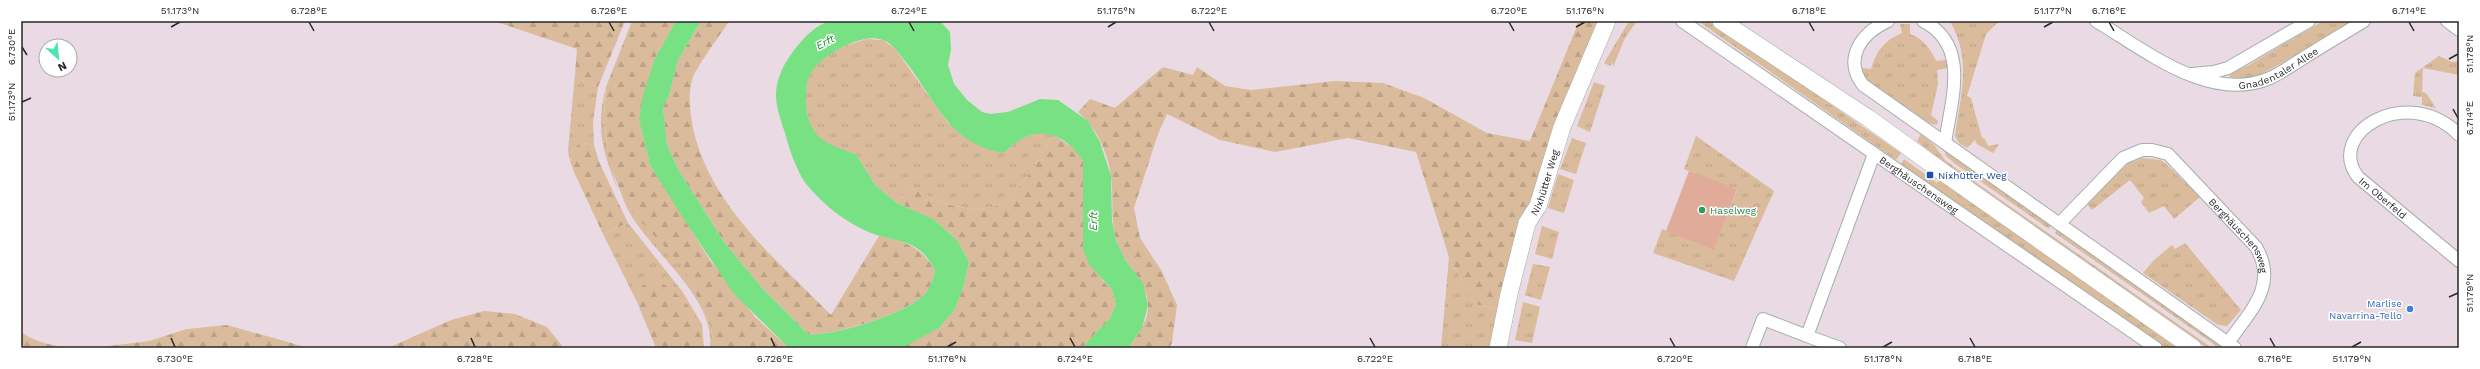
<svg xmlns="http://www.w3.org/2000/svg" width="2480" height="369" font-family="'Work Sans',sans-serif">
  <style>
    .grass { fill: url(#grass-tufts) }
    .forest { fill: url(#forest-firs) }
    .pitch { fill: #e0ac99 }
    .water { fill: #77e183 }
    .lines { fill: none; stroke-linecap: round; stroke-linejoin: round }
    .street-casing { stroke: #a4afac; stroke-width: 14 }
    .secondary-casing { stroke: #a4afac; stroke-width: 18 }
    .street { stroke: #fff; stroke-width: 12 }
    .secondary { stroke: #fff; stroke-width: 17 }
    .ticks { fill: none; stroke: #282828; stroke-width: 1.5 }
    .transit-dot { fill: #1a4fb4; stroke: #fff; stroke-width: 1.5 }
    .leisure-dot { fill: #2e9e5b; stroke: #fff; stroke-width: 1.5 }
    .shop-dot { fill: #3f7fe0; stroke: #fff; stroke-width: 1.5 }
    .labels { text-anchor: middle; stroke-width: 3; stroke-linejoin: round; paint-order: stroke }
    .street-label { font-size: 10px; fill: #282828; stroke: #fff }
    .transit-label { font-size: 10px; fill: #164399; stroke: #fff; text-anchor: start }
    .leisure-label { font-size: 10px; fill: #27864d; stroke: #fff; text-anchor: start }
    .shop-label { font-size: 10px; fill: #366cbe; stroke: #fff; text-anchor: end }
    .water-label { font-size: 11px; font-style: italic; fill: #1b8830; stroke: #fff }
    .neatline { fill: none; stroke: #282828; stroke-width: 1.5 }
    .ticks-label { font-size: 10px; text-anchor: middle; fill: #282828 }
  </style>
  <defs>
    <pattern id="grass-tufts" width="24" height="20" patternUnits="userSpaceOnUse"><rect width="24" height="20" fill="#dabb9c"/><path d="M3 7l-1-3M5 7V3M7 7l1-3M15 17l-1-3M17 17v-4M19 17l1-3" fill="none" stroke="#bba186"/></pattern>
    <pattern id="forest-firs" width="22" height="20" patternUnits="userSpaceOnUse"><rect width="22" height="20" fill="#dabb9c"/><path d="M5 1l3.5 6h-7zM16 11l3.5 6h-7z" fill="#bba186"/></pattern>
  </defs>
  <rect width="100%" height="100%" fill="#e9dae3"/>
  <g class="grass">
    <path d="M1629,21H1637L1625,38L1613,67V62L1610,66L1604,63Z"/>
    <path d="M1698,21H1709L1716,26L1901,153L1896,160Z"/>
    <path d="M1950,21H1999L1986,34L1967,96L1971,98L1982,138L1985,139L1988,146L1999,144L1993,153L1977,144L1975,140L1967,148L1960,144L1955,136C1961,94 1972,60 1950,21Z"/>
    <path d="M2323,21H2358L2258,76L2245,79L2229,77L2232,72L2247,66Z"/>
    <path d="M1900,24H1910V34C1923,39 1930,48 1936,61L1946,60L1948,68L1937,70L1938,84L1931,115L1938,121L1937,125L1929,123L1868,82L1862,73V68L1871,69C1877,50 1884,41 1902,33Z"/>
    <path d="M867,39L883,40L896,50L948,123L1004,153C1018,139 1034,129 1054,135L1029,175L1002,205L976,210L950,205L909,188L897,203L875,185L856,154C843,151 823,147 815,135C804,118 801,77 817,63C832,50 849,44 867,39Z"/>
    <path d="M2439,56L2452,62L2459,61V75L2423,68L2422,92L2426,93L2436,108L2422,105V97L2413,96L2415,73Z"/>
    <path d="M575,74L585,83L598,87L593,123L594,145L583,143L573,148L570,161L568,150Z"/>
    <path d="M1594,82L1605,86L1590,132L1577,126Z"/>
    <path d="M606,87C601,121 608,158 618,190C603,152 595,128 606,87Z"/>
    <path d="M1921,134L1934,145L1945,160L1961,172L2212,348H2207L1936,157L1917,141Z"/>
    <path d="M1696,136L1774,191L1734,281L1653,253L1662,229L1714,249L1737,190L1684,169Z"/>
    <path d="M1572,138L1586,143L1576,174L1560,169Z"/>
    <path d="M1944,149L2051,225L2049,229L1954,163L1946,156Z"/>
    <path d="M2142,158L2161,160L2166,164L2200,197L2174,219L2164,206L2149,213L2141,202L2144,198L2130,180L2092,210L2087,204L2127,164Z"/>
    <path d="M1904,159L1937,183L1941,179L2182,348H2165L1901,164Z"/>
    <path d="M1558,174L1574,180L1564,213L1548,208Z"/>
    <path d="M626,206L682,264L711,327L714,348H710C716,296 647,250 626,206Z"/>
    <path d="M628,223L682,291L702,324L684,300L639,289L637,302L603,234Z"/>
    <path d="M1542,226L1559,232L1552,259L1535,254Z"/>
    <path d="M2057,229L2220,345L2218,347L2055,233Z"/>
    <path d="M2185,243L2241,310L2227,326L2218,325L2143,273L2154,260L2172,245L2175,249Z"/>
    <path d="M1449,257L1475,304L1501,310L1492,348H1441Z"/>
    <path d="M1533,264L1550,267L1541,300L1525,295Z"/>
    <path d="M1523,302L1540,307L1532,343L1515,340Z"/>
  </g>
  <g class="forest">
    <path d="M494,21H625L598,87L585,83L575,74L577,49Z"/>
    <path d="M632,21H676L655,58L639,119L650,165L710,260L755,317L789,348H714L711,327L682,265L626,206L609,162L604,116L606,87Z"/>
    <path d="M701,21H729C722,33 695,68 692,80C688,95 690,112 693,128C710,206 777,260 831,315L879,236C904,240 923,248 935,271C933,280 930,289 923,296C900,316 840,333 809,335L762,288L724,242L679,171L667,145L663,107L669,96L678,60Z"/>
    <path d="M1577,21H1599L1501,310L1475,304L1449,257L1416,152L1348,138L1275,152L1220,140L1167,114L1158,134L1134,208L1140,238L1161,270L1177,305L1172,343L1169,348H1128C1137,336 1149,321 1148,304C1146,278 1123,264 1116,240C1110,218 1114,197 1111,176C1108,152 1096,127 1078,112L1090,99L1115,108L1163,67L1193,75L1197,67L1225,86L1251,90L1335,81L1383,83L1424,98L1487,133L1530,141L1577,26Z"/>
    <path d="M1054,135L1076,150L1083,161V249L1103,281L1112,290L1116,304L1110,318L1082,348H900L939,328L955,309L964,285L969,262L957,240L933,219L897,203L909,188L950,205L976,210L1002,205L1029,175Z"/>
    <path d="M583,143L594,145L599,162L628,223L603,234L574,172L570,161L573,148Z"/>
    <path d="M647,282H661L684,300L702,324L704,348H656L637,302L639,289Z"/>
    <path d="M484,311L515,314L547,327L564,348H388L451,320Z"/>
    <path d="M227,325L309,348H93L149,341L187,329Z"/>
    <path d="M21,332C39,345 60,347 82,348H21Z"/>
  </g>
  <path class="pitch" d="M1689,171L1737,189L1714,250L1666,231Z"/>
  <path class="water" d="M676,21H701L678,60L669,96L663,107L667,145L679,171L724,242L762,288L809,335C839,334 900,316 923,296C930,289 933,280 935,271C922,243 906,243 880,236C853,228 825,207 808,186C798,175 789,148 785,133C778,111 771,95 781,72C789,54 810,26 830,21C839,19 851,21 861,21C887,21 913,21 940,21L950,32L951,50L948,65L954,84L967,100L982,112L991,114L1008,112L1040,99L1058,100L1088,121L1100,142L1111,176L1112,221L1116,241L1126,261L1143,283L1148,305L1142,328L1128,348H1082L1110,318L1116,304L1112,290L1089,264L1083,249V161C1061,128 1032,124 1004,153C948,144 936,100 905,61C899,54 893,44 883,40C867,34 845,45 832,53C814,65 806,74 806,97C806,136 823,144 856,154L875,185L897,203L933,219L957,240L969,262L964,285L955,309L939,328L902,348H789L734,294L683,218L650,165L639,119L643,95L655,58Z"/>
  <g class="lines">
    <g class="street-casing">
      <g id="street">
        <path id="s1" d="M1682,21L2156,348"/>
        <path d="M1888,21C1861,33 1843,59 1863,85L2235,348"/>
        <path d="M1923,21C1971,45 1951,101 1945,143"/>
        <path id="s2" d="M2096,21C2145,50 2210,104 2270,78C2281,73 2292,65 2302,59C2322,46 2343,34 2364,21"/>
        <path d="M2447,21L2459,30"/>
        <path d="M2192,74L2214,72L2228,68L2309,21"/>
        <path id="s3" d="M2459,135C2409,83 2324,132 2358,177L2459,261"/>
        <path id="s4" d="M2059,224L2123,158L2142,150H2152L2168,154L2256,247C2279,286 2249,312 2228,343"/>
        <path d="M1807,336L1840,348"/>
        <path d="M1752,348L1763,319L1807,336L1874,154"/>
      </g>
    </g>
    <g class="secondary-casing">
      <g id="secondary">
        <path d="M1721,21L1868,118L1947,175L2193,348"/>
        <path id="s5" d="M1498,348L1509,294L1527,223L1538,206L1562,127L1607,21"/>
      </g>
    </g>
    <use href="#street" class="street"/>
    <use href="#secondary" class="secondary"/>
  </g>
  <path class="ticks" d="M309,22L314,31M609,22L614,31M909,22L914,31M1209,22L1214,31M1509,22L1514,31M1809,22L1814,31M2109,22L2114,31M2409,22L2414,31M171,27L180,22M1108,27L1116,22M1576,27L1585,22M2044,27L2053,22M22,47L27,55M2449,59L2458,54M22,102L31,98M2453,109L2458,118M2449,297L2458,293M171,338L175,347M471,338L475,347M771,338L775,347M1070,338L1075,347M1370,338L1375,347M1670,338L1675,347M1970,338L1975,347M2270,338L2275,347M947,347L956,342M1883,347L1892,342M2352,347L2361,342"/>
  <rect class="transit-dot" x="1926" y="171" width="8" height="8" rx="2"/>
  <circle class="leisure-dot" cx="1702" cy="210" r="4"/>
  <circle class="shop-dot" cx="2410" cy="309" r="4"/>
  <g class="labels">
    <g class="street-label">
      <text dy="4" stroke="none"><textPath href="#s2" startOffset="202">Gnadentaler Allee</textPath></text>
      <text dy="4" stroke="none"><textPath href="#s5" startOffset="173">Nixhütter Weg</textPath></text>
      <text dy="4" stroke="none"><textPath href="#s1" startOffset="288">Berghäuschensweg</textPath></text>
      <text dy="4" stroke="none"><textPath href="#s3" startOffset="192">Im Oberfeld</textPath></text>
      <text dy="4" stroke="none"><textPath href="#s4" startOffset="248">Berghäuschensweg</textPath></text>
    </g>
    <g class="transit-label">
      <text x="1938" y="179">Nixhütter Weg</text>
    </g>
    <g class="leisure-label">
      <text x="1710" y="214">Haselweg</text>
    </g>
    <g class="shop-label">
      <text x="2402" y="307">Marlise<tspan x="2402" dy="12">Navarrina-Tello</tspan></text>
    </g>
    <g class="water-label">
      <text transform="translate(825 42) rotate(-28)" y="4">Erft</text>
      <text transform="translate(1093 221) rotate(-88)" y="4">Erft</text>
    </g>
  </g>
  <rect width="2480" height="369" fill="none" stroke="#ffffff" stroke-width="44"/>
  <g transform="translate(58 58) rotate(153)"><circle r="19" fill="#ffffff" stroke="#a9a9a9"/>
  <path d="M0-3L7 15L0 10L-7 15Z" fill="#4ae6b1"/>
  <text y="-6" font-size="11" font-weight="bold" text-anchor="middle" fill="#282828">N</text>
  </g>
  <rect x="22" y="22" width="2436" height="325" class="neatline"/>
  <g class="ticks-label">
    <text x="180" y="14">51.173°N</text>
    <text x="309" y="14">6.728°E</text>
    <text x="609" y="14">6.726°E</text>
    <text x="909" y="14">6.724°E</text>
    <text x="1116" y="14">51.175°N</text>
    <text x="1209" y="14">6.722°E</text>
    <text x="1509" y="14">6.720°E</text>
    <text x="1585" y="14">51.176°N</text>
    <text x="1809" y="14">6.718°E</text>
    <text x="2053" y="14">51.177°N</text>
    <text x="2109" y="14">6.716°E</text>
    <text x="2409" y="14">6.714°E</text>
    <text transform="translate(11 47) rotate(-90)" y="4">6.730°E</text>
    <text transform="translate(2469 54) rotate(-90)" y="4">51.178°N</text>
    <text transform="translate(11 102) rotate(-90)" y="4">51.173°N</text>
    <text transform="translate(2469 118) rotate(-90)" y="4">6.714°E</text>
    <text transform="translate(2469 293) rotate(-90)" y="4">51.179°N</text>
    <text x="175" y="362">6.730°E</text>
    <text x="475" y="362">6.728°E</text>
    <text x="775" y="362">6.726°E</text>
    <text x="947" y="362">51.176°N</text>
    <text x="1075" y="362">6.724°E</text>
    <text x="1375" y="362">6.722°E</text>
    <text x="1675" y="362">6.720°E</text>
    <text x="1883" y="362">51.178°N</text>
    <text x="1975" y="362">6.718°E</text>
    <text x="2275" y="362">6.716°E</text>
    <text x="2352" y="362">51.179°N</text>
  </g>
</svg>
